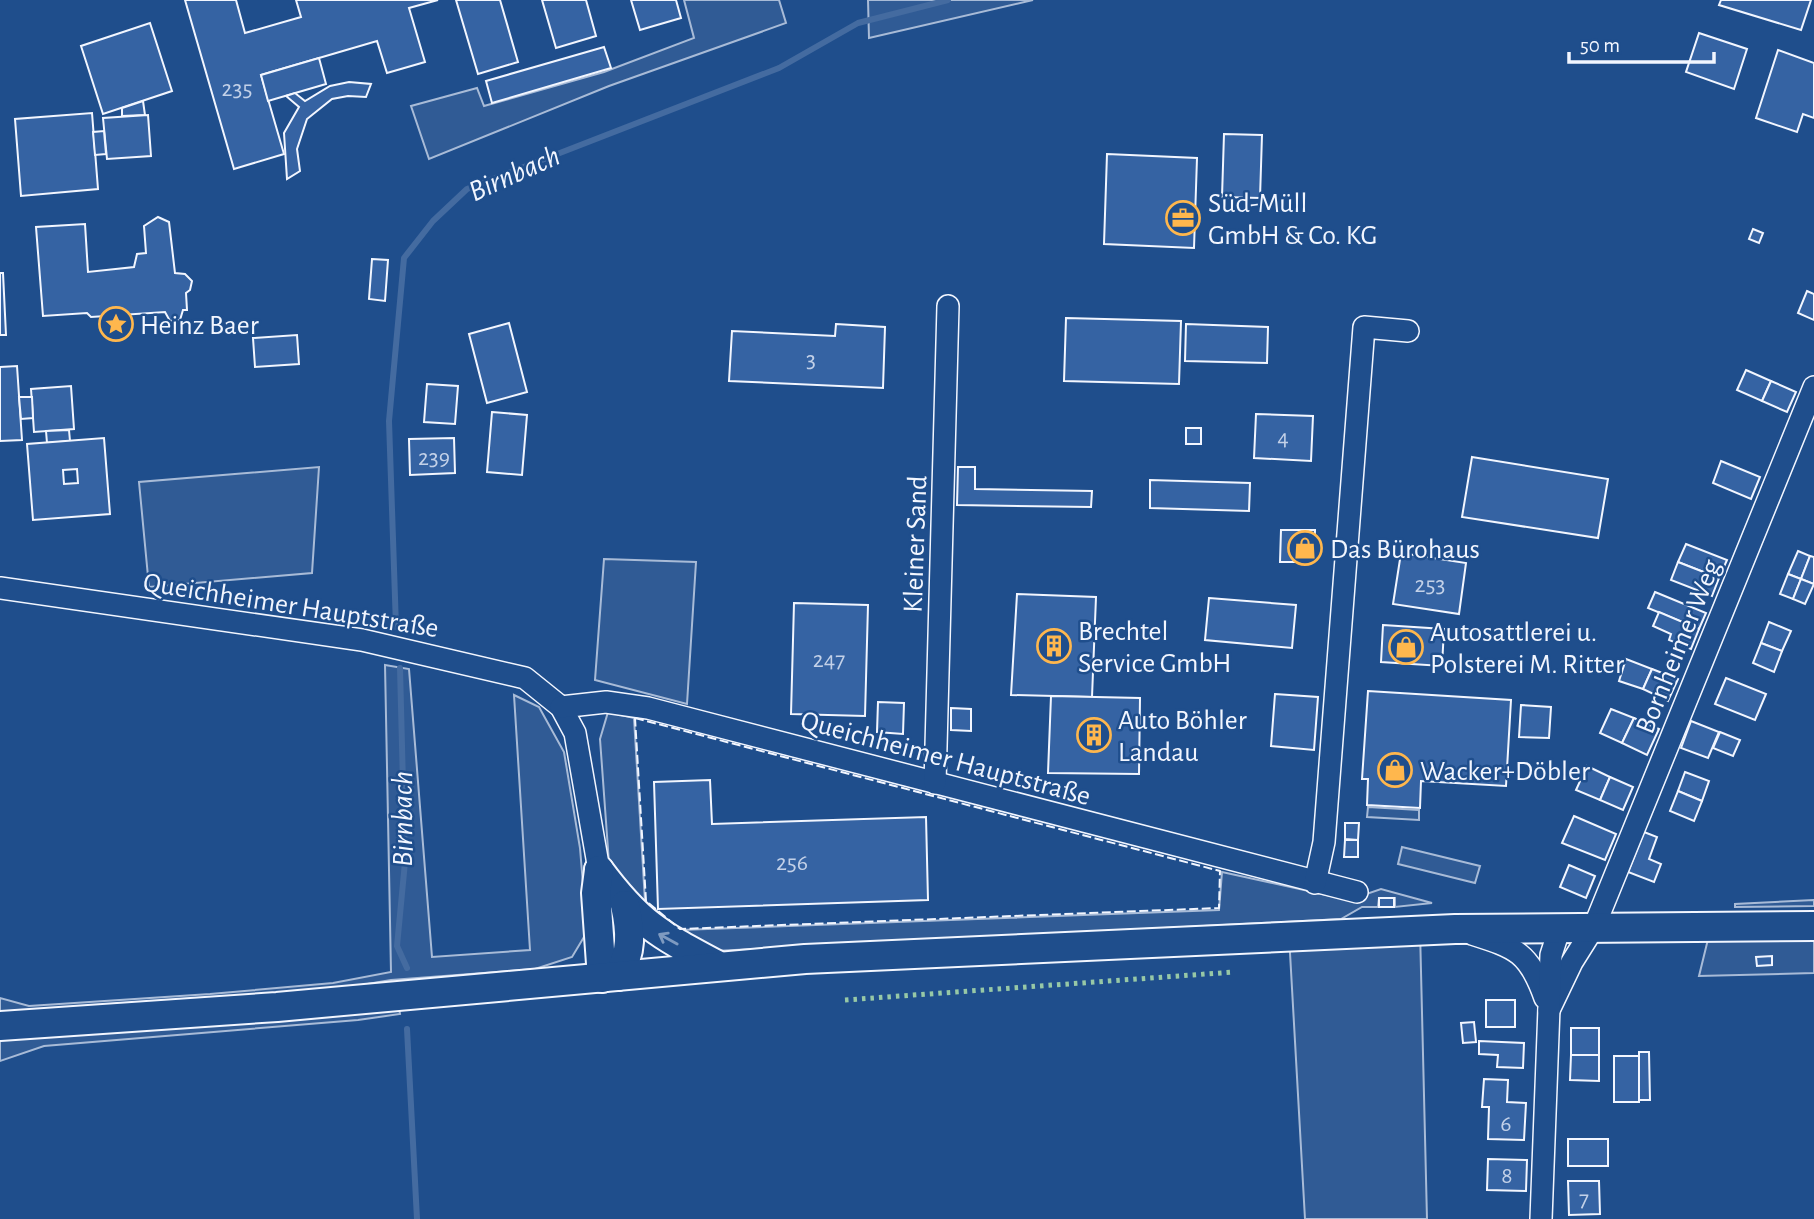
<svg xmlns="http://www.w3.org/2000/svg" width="1814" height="1219" font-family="'Alegreya Sans',sans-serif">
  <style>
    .built { fill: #305b95; stroke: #a8bbd7; stroke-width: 2 }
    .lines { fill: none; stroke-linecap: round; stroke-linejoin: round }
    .stream { stroke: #446ba0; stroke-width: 6 }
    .building { fill: #3563a3; stroke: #f2f6ff; stroke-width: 2; fill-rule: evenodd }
    .minor-casing { stroke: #f2f6ff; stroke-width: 24 }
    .major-casing { stroke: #f2f6ff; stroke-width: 32 }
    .minor { stroke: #1f4e8c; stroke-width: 21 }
    .major { stroke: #1f4e8c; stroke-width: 28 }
    .hedge { stroke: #97c8a6; stroke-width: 5; stroke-dasharray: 3.5 5; stroke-linecap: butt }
    .fence { stroke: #f2f6ff; stroke-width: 2; stroke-dasharray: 9 3.5; stroke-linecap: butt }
    .oneway { stroke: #7e9ac0 }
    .labels { text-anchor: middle; stroke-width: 5; stroke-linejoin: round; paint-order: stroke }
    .number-label { font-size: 24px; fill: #c3d1e8 }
    .poi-label { font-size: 28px; fill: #f2f6ff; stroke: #1f4e8c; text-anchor: start }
    .street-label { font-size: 28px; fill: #f2f6ff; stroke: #1f4e8c }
    .water-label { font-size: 30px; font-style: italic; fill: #f2f6ff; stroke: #1f4e8c }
  </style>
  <rect width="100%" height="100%" fill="#1f4e8c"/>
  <g class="built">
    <path d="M684,0H779L786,23L609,86L429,159L411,106L477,88L484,106L604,72L694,38Z"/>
    <path d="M868,0H1033L869,38Z"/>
    <path d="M319,467L312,573L149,587L139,482Z"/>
    <path d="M604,559L696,562L687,704L595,680Z"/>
    <path d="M385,665L409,669L432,957L530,950L514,695L539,707L564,752L580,848L587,932L572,957L535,969L391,980L326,991L0,1016V998L29,1006L210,994L333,983L391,972Z"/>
    <path d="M608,712L634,718L645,901L680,930L1219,910L1222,872L1349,900L1381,889L1432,903L1395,907V898H1379L1378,907H1362L1341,919L695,952L643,917L609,863L600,739Z"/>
    <path d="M1368,807L1419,810V820L1367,817Z"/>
    <path d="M1402,847L1480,866L1475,883L1398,864Z"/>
    <path d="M1814,900V906L1735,907V904Z"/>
    <path d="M1814,926V973L1699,976L1711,927Z"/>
    <path d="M1420,930L1427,1219H1305L1289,935Z"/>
    <path d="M399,1008L400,1014L358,1020L44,1046L0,1061V1035Z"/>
  </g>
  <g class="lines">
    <g class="stream">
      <path d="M396,627L389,421L404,258L433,221L467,189L779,68L858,23L948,0"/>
      <path d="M400,668L405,862L397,946L407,968"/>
      <path d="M407,1029L417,1219"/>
    </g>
  </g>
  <g class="building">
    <path d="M185,0H236L245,33L301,17L296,0H438L409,8L425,62L387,73L377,41L261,75L284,154L234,169Z"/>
    <path d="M456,0H500L518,62L478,74Z"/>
    <path d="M542,0H586L596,36L556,48Z"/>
    <path d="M631,0H676L681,18L640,30Z"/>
    <path d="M1721,0H1811L1801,30L1719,5Z"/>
    <path d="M150,23L172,91L103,114L81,46Z"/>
    <path d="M1699,33L1747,49L1734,89L1686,72Z"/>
    <path d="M604,47L611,68L492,103L486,81Z"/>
    <path d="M1778,50L1814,63V118L1803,114L1797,132L1756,118Z"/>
    <path d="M319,58L326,84L268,101L261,75Z"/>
    <path d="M349,82L371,84L366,97L348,96L332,99L307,119L297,149L300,171L287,179L284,133L299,107L286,96L295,93L305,101L330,86Z"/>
    <path d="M143,101L145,115L122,116V108Z"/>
    <path d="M92,113L98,189L21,196L15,119Z"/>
    <path d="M148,115L151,156L107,159L103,118Z"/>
    <path d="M104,131L106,154L95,155L93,132Z"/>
    <path d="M1224,134L1262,135L1260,198L1222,197Z"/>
    <path d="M1107,154L1197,158L1194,248L1104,244Z"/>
    <path d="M158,217L169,222L175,273L185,274L192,281L190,290L186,293L187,310H183L180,320L170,321L165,312L91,317L87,313L43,316L36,227L85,224L88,272L134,267L137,254L146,253L144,226Z"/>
    <path d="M1753,229L1763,233L1759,243L1749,239Z"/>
    <path d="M372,259L388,260L385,301L369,299Z"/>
    <path d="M0,273H3L6,335H0Z"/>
    <path d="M1807,291L1814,294V320L1798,313Z"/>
    <path d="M1066,318L1181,321L1179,384L1064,381Z"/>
    <path d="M509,323L527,392L487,403L469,334Z"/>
    <path d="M836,324L885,327L883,388L729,381L732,331L835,336Z"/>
    <path d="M1186,324L1268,327L1267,363L1185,361Z"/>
    <path d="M297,335L299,364L255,367L253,338Z"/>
    <path d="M17,366L22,440L0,441V367Z"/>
    <path d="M1746,370L1771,381L1762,401L1737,390Z"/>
    <path d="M1771,381L1796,392L1787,412L1762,401Z"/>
    <path d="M427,384L458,386L455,424L424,422Z"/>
    <path d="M71,386L74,429L34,432L31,389Z"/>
    <path d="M19,397H32L33,418L21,419Z"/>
    <path d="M492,412L527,415L522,475L487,472Z"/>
    <path d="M1256,414L1313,416L1311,461L1254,458Z"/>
    <rect x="1186" y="428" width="15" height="16"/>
    <path d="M69,430L70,441L47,443L46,431Z"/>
    <path d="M104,438L110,514L33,520L27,444ZM77,469L78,483L64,484L63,470Z"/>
    <path d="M454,438L455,473L410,475L409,439Z"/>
    <path d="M1472,457L1608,479L1598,538L1462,517Z"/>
    <path d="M1721,461L1760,477L1751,499L1713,483Z"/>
    <path d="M958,467H975V489L1092,491L1091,507L957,505Z"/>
    <path d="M1150,480L1250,483L1249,511L1150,508Z"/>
    <path d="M1281,530H1315L1314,562H1280Z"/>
    <path d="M1686,544L1727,560L1719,578L1678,562Z"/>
    <path d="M1798,551L1810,556L1801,579L1788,574Z"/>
    <path d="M1401,553L1466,563L1459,614L1393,604Z"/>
    <path d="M1810,556L1814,557V584L1801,579Z"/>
    <path d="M1678,562L1719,578L1712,596L1671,580Z"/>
    <path d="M1788,574L1801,579L1793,599L1780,594Z"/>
    <path d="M1801,579L1814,584L1805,604L1793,599Z"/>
    <path d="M1655,592L1706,613L1699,629L1648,608Z"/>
    <path d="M1017,594L1096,597L1092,697L1011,695Z"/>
    <path d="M1209,598L1296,605L1292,648L1205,640Z"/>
    <path d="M794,603L868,605L865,716L791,714Z"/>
    <path d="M1659,612L1699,629L1691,649L1669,640L1671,634L1653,626Z"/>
    <path d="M1769,622L1791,631L1782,651L1761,643Z"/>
    <path d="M1383,625L1444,629L1442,666L1381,662Z"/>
    <path d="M1761,643L1782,651L1774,672L1753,663Z"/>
    <path d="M1626,659L1652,669L1643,689L1619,681Z"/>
    <path d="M1652,669L1678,679L1668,701L1643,689Z"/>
    <path d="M1726,678L1766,694L1755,720L1715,704Z"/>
    <path d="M1368,691L1511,700L1506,786L1421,781L1420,808L1367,805L1368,779H1362Z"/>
    <path d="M1275,694L1318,697L1314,750L1271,746Z"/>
    <path d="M1051,696L1140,698L1139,774L1048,773Z"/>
    <path d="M878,702L904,703L903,734L877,732Z"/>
    <path d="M1521,705L1551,707L1549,738L1519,737Z"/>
    <path d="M951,708L971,709V731L951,730Z"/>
    <path d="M1611,709L1634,718L1622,743L1600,733Z"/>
    <path d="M1634,718L1659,729L1647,755L1622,743Z"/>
    <path d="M1691,721L1719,732L1708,758L1681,748Z"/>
    <path d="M1720,732L1740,740L1733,756L1713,748Z"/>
    <path d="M1587,766L1610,777L1600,800L1576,790Z"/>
    <path d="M1685,772L1709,781L1702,801L1678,791Z"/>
    <path d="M1610,777L1633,787L1623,810L1600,800Z"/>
    <path d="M710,780L712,824L926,817L928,900L658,909L654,782Z"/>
    <path d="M1678,791L1702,801L1694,821L1670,811Z"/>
    <path d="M1574,816L1616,834L1605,860L1562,843Z"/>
    <path d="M1345,823H1359L1358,840L1345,839Z"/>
    <path d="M1644,832L1657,837L1649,859L1661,864L1654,882L1628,872Z"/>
    <path d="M1345,840H1358V857H1344Z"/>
    <path d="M1569,865L1595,876L1586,898L1560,887Z"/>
    <rect x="1379" y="898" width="15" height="9"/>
    <path d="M1772,956V965L1757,966L1756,957Z"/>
    <rect x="1486" y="1000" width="29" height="27"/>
    <path d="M1474,1022L1476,1042L1463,1043L1461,1023Z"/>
    <rect x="1571" y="1028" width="28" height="27"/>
    <path d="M1479,1041L1524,1043L1523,1068L1497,1067L1498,1055L1479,1054Z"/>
    <path d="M1639,1052H1649L1650,1100H1639Z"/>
    <path d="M1571,1055H1599V1081L1570,1080Z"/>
    <rect x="1614" y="1056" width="25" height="46"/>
    <path d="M1484,1079L1508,1080L1507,1102L1526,1103L1524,1140L1488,1139L1489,1107H1482Z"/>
    <rect x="1568" y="1139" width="40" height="27"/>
    <path d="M1488,1159L1527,1160L1526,1191L1487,1190Z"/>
    <path d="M1568,1181H1599L1600,1214L1569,1215Z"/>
  </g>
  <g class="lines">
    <g class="minor-casing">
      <g id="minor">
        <path d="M0,588L362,640L525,678L561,707L575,733L599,870"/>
        <path d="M561,707L606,702L648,708L1357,892"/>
        <path d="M935,783L948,306"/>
        <path d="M1315,883L1324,842L1364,327L1408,331"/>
        <path d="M1472,934C1516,948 1529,952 1545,998"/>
        <path d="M1549,1010L1572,962L1594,927L1814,387"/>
        <path d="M1541,1219L1551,955L1560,927"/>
      </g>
    </g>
    <g class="major-casing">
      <g id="major">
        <path d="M599,870C639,924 659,934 717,965"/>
        <path d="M599,870L596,893L602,978"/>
        <path d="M618,976C632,952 631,932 625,905"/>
        <path d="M0,1026L277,1007L805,959L1455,929L1814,926"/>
      </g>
    </g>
    <use href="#minor" class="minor"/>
    <use href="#major" class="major"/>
    <path class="hedge" d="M845,1000L1234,972"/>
    <path class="fence" d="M635,718L1220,871L1219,908L680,929L646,901Z"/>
  </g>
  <defs><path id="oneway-shaft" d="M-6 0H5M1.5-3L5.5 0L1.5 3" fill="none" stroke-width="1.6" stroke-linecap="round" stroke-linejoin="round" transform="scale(1.75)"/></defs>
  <use class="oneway" href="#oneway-shaft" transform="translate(668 939) rotate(-151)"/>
  <defs>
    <g id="office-ring" transform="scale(1.75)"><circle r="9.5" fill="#1f4e8c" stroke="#ffb74d" stroke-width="1.5"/><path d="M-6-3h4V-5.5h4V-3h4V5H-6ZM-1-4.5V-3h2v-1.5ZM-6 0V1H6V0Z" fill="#ffb74d"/></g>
    <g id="sight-ring" transform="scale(1.75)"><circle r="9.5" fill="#1f4e8c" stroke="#ffb74d" stroke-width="1.5"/><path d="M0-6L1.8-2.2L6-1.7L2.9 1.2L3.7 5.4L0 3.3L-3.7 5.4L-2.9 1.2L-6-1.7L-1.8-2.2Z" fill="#ffb74d"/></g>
    <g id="shop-ring" transform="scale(1.75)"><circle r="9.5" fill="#1f4e8c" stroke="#ffb74d" stroke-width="1.5"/><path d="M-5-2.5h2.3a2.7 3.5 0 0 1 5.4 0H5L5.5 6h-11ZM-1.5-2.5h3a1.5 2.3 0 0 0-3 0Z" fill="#ffb74d"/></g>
    <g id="building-ring" transform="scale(1.75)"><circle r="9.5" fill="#1f4e8c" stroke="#ffb74d" stroke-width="1.5"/><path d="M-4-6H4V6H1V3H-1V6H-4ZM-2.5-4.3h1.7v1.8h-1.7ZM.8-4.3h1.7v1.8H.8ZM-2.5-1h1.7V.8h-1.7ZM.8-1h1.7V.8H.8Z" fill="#ffb74d"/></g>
  </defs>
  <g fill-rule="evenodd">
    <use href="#office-ring" x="1183" y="218"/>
    <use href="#sight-ring" x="116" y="324"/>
    <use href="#shop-ring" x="1305" y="548"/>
    <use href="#building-ring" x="1054" y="646"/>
    <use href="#shop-ring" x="1406" y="647"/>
    <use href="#building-ring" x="1094" y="735"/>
    <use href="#shop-ring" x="1395" y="770"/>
  </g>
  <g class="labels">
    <g class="number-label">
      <text x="237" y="96">235</text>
      <text x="811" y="367">3</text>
      <text x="1283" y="445">4</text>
      <text x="434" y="465">239</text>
      <text x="1430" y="592">253</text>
      <text x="829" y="667">247</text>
      <text x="792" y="870">256</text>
      <text x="1506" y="1131">6</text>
      <text x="1507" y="1183">8</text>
      <text x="1584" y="1206">7</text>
    </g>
    <g class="poi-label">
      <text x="1208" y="212">Süd-Müll<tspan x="1208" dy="32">GmbH &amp; Co. KG</tspan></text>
      <text x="140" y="334">Heinz Baer</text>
      <text x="1330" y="558">Das Bürohaus</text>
      <text x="1078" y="640">Brechtel<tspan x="1078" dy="32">Service GmbH</tspan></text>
      <text x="1430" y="641">Autosattlerei u.<tspan x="1430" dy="32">Polsterei M. Ritter</tspan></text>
      <text x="1118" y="729">Auto Böhler<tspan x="1118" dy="32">Landau</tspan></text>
      <text x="1420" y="780">Wacker+Döbler</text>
    </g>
    <g class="street-label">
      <text transform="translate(914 544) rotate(-88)" y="10">Kleiner Sand</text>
      <text transform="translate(291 604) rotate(9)" y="10">Queichheimer Hauptstraße</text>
      <text transform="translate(1677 646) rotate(-68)" y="10">Bornheimer Weg</text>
      <text transform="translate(946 757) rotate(15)" y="10">Queichheimer Hauptstraße</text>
    </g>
    <g class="water-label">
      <text transform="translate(514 173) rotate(-24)" y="10">Birnbach</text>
      <text transform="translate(402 819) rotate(-90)" y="10">Birnbach</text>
    </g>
  </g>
  <path d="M1569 52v10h145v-10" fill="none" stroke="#f2f6ff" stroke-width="3.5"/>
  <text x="1580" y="52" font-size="21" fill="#f2f6ff" stroke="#1f4e8c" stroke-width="5" paint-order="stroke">50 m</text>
</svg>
